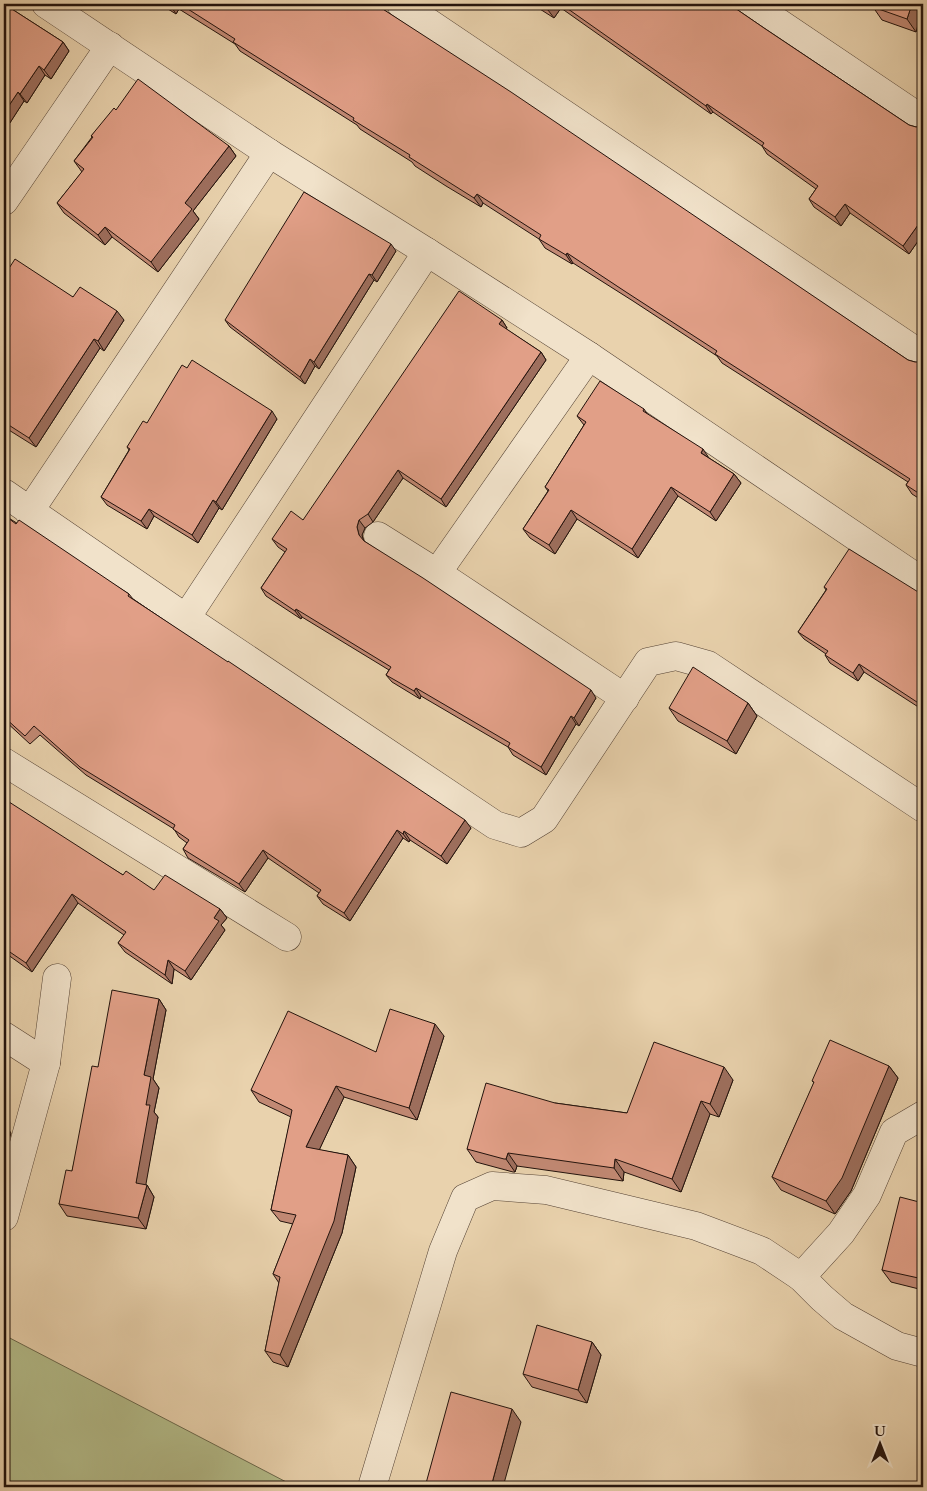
<svg xmlns="http://www.w3.org/2000/svg" width="927" height="1491" font-family="Cardo,serif">
  <style>
    .green { fill: #b4bd8b; stroke: #6b684c }
    .lines { fill: none; stroke-linecap: round; stroke-linejoin: round }
    .street-casing { stroke: #544234; stroke-width: 29 }
    .street { stroke: #f1e2ca; stroke-width: 28 }
    .wall { fill: #c28974; stroke: #22120c }
    .shaded-wall { fill: #9e6f5e; stroke: #22120c }
    .building { fill: #e19f87; stroke: #22120c }
  </style>
  <rect width="100%" height="100%" fill="#e9d2ad"/>
  <filter id="stains"><feTurbulence type="fractalNoise" baseFrequency=".004" numOctaves="4"/><feColorMatrix values="0 0 0 0 .2 0 0 0 0 .09 0 0 0 0 .02 0 0 0 .5 -.17"/></filter>
  <radialGradient id="worn" r=".72"><stop offset=".6" stop-color="#630" stop-opacity="0"/><stop offset="1" stop-color="#630" stop-opacity=".3"/></radialGradient>
  <path class="green" d="M4,1335L292,1485L290,1487H4Z"/>
  <g class="lines">
    <g class="street-casing">
      <g id="street">
        <path d="M46,4L269,153L427,252L589,356L923,582"/>
        <path d="M401,4L923,356"/>
        <path d="M751,4L923,120"/>
        <path d="M4,201L110,46"/>
        <path d="M4,493L186,618L495,825L521,833L544,819L648,662L676,656L708,665L923,808"/>
        <path d="M29,512L269,153"/>
        <path d="M378,536L437,573L625,698"/>
        <path d="M437,573L589,356"/>
        <path d="M186,618L427,252"/>
        <path d="M4,762L287,937"/>
        <path d="M4,1036L46,1063"/>
        <path d="M4,1217L46,1063L57,978"/>
        <path d="M801,1277L822,1298L843,1316L897,1346L923,1353"/>
        <path d="M372,1487L443,1251L465,1198L492,1186L546,1190L696,1226L762,1251L801,1277L841,1233L867,1195L894,1132L923,1115"/>
      </g>
    </g>
    <use href="#street" class="street"/>
  </g>
  <g class="wall">
    <path d="M4,4L63,42L69,51L51,79L45,75L27,103L24,101L4,132Z"/>
    <path d="M160,4H375L908,360L915,362L923,364V501L912,494L906,485L908,482L722,363L717,356L633,301L573,263L572,264L545,248L539,239L483,203L481,207L446,186L415,166L412,162L360,129L357,125L240,51L235,44L179,9L176,14Z"/>
    <path d="M532,4H729L764,28L909,125L916,127L923,128V234L909,254L850,213L841,226L814,207L809,199L816,189L767,154L762,146L713,112L711,114L561,8L554,18Z"/>
    <path d="M874,4H923V9L916,32L882,20L873,7Z"/>
    <path d="M116,110L229,146L236,156L193,211L199,219L158,272L112,237L105,245L64,213L57,203L82,172L74,161L92,137L91,136Z"/>
    <path d="M396,251L377,282L374,280L319,369L315,366L305,384L230,327L225,320Z"/>
    <path d="M4,276L73,297L124,320L104,351L100,348L36,447L4,427Z"/>
    <path d="M502,320L507,328L506,329L541,352L546,360L446,507L403,478L373,522L365,528L362,535L364,541L596,698L579,726L576,724L546,775L513,755L508,747L421,696L420,699L392,682L386,675L389,670L302,617L301,619L266,596L261,588L285,552L278,547L272,539L303,520Z"/>
    <path d="M644,409L648,415L709,458L734,474L741,483L716,521L678,496L638,558L577,519L555,554L530,538L523,529L548,491L545,487L584,425L577,416Z"/>
    <path d="M277,419L222,510L219,508L198,543L154,516L147,529L107,505L101,497L129,450L127,447L147,423Z"/>
    <path d="M4,515L129,594L133,599L471,828L447,864L410,840L409,842L403,838L350,921L323,904L317,896L319,893L268,858L245,892L188,858L183,849L187,843L179,837L174,829L86,775L40,735L30,744L4,720Z"/>
    <path d="M824,587L923,595V710L864,672L858,681L830,663L825,655L826,654L804,639L798,632L826,590Z"/>
    <path d="M748,703L757,716L736,754L678,721L669,708Z"/>
    <path d="M4,802L123,875L154,890L220,909L227,918L221,925L225,930L191,980L174,969L172,984L125,952L118,943L124,935L78,903L32,972L4,952Z"/>
    <path d="M159,999L166,1010L153,1079L159,1088L154,1112L158,1117L145,1185H147L154,1197L146,1229L67,1216L59,1204L72,1171L98,1067Z"/>
    <path d="M444,1036L417,1120L344,1097L319,1150L348,1155L356,1167L342,1233L288,1367L273,1362L265,1351L279,1283L273,1274L293,1224L280,1221L271,1210L291,1117L259,1102L251,1090L376,1052Z"/>
    <path d="M889,1066L898,1078L851,1191L835,1214L781,1190L772,1177L814,1083L812,1081Z"/>
    <path d="M733,1080L719,1117L710,1114L681,1192L624,1172L623,1181L517,1166L515,1172H513L476,1162L467,1149L555,1103L627,1113Z"/>
    <path d="M923,1203V1290L891,1282L882,1270Z"/>
    <path d="M592,1342L601,1355L587,1403L532,1387L523,1374Z"/>
  </g>
  <g class="shaded-wall">
    <path d="M170,4H176L179,9L176,14L170,5Z"/>
    <path d="M553,4H558L561,8L554,18L548,10Z"/>
    <path d="M912,4H921L923,7L916,32L907,19Z"/>
    <path d="M63,42L69,51L51,79L44,70Z"/>
    <path d="M39,66L45,75L27,103L20,94Z"/>
    <path d="M18,92L24,101L4,132V113Z"/>
    <path d="M707,104L713,112L711,114L706,106Z"/>
    <path d="M229,146L236,156L193,211L199,219L158,272L151,262L185,203Z"/>
    <path d="M477,194L483,203L481,207L474,198Z"/>
    <path d="M845,204L850,213L841,226L835,217Z"/>
    <path d="M923,218V234L909,254L903,246Z"/>
    <path d="M105,227L112,237L105,245L98,235Z"/>
    <path d="M391,244L396,251L377,282L372,275Z"/>
    <path d="M567,253L573,263L572,264L566,255Z"/>
    <path d="M369,274L374,280L319,369L314,362Z"/>
    <path d="M117,311L124,320L104,351L98,341Z"/>
    <path d="M502,320L507,328L504,332L499,324Z"/>
    <path d="M94,339L100,348L36,447L29,438Z"/>
    <path d="M541,352L546,360L446,507L441,499Z"/>
    <path d="M310,359L315,366L305,384L300,377Z"/>
    <path d="M272,411L277,419L222,510L216,502Z"/>
    <path d="M703,449L709,458L701,453Z"/>
    <path d="M398,470L403,478L373,522L368,514Z"/>
    <path d="M734,474L741,483L716,521L710,512Z"/>
    <path d="M671,487L678,496L638,558L632,549Z"/>
    <path d="M213,500L219,508L198,543L192,535Z"/>
    <path d="M149,509L154,516L147,529L141,521Z"/>
    <path d="M571,510L577,519L555,554L549,545Z"/>
    <path d="M359,520L365,528L362,535L364,543L359,535L357,527Z"/>
    <path d="M296,609L302,617L301,619L295,611Z"/>
    <path d="M859,664L864,672L858,681L853,673Z"/>
    <path d="M416,688L421,696L420,699L414,691Z"/>
    <path d="M591,690L596,698L579,726L574,718Z"/>
    <path d="M748,703L757,716L736,754L727,741Z"/>
    <path d="M571,716L576,724L546,775L541,767Z"/>
    <path d="M465,820L471,828L447,864L441,856Z"/>
    <path d="M397,830L403,838L350,921L344,913Z"/>
    <path d="M404,831L410,840L409,842L403,834Z"/>
    <path d="M263,850L268,858L245,892L239,884Z"/>
    <path d="M72,894L78,903L32,972L26,963Z"/>
    <path d="M220,909L227,918L221,925L225,930L191,980L185,971L214,918Z"/>
    <path d="M168,960L174,969L172,984L165,975Z"/>
    <path d="M159,999L166,1010L153,1079L159,1088L154,1112L158,1117L144,1195L136,1183L146,1105L144,1075Z"/>
    <path d="M435,1024L444,1036L417,1120L409,1108Z"/>
    <path d="M4,1052L6,1056L4,1060Z"/>
    <path d="M889,1066L898,1078L851,1191L835,1214L826,1201Z"/>
    <path d="M724,1067L733,1080L719,1117L710,1104Z"/>
    <path d="M336,1086L344,1097L315,1159L306,1147Z"/>
    <path d="M701,1101L710,1114L681,1192L672,1179Z"/>
    <path d="M4,1123L11,1133L4,1159Z"/>
    <path d="M508,1153L517,1166L515,1172L506,1159Z"/>
    <path d="M348,1155L356,1167L342,1233L288,1367L280,1355Z"/>
    <path d="M615,1159L624,1172L623,1181L614,1168Z"/>
    <path d="M147,1185L154,1197L146,1229L138,1218Z"/>
    <path d="M592,1342L601,1355L587,1403L578,1390Z"/>
    <path d="M512,1409L521,1422L503,1487H491Z"/>
  </g>
  <g class="building">
    <path d="M4,4L63,42L44,70L39,66L20,94L18,92L4,113Z"/>
    <path d="M180,4H375L511,92L908,360L915,362H920L923,364V496L906,485L910,479L715,354L717,351L626,292L567,253L566,255L539,239L541,235L477,194L474,198L409,157L410,155L353,120L354,118L233,42L235,39Z"/>
    <path d="M539,4H553L548,10Z"/>
    <path d="M561,4H729L764,28L909,125L916,127L922,126L923,128V218L903,246L845,204L835,217L809,199L818,186L762,146L764,143L707,104L706,106Z"/>
    <path d="M874,4H912L907,19L873,7Z"/>
    <path d="M138,79L229,146L185,203L192,209L151,262L105,227L98,235L57,203L84,169L74,161L93,137L91,136L114,108L116,110Z"/>
    <path d="M304,192L391,244L372,275L369,274L314,362L310,359L300,377L225,320Z"/>
    <path d="M15,259L73,297L80,287L117,311L98,341L94,339L29,438L4,422V276Z"/>
    <path d="M459,291L502,320L499,324L541,352L441,499L398,470L368,514L359,520L357,527L359,535L364,541L423,578L591,690L574,718L571,716L541,767L508,747L510,743L416,688L414,691L386,675L391,667L296,609L295,611L261,588L287,549L272,539L291,511L303,520Z"/>
    <path d="M192,360L272,411L216,502L213,500L192,535L149,509L141,521L101,497L130,449L127,447L143,421L147,423L182,365L187,368Z"/>
    <path d="M600,381L644,409L643,411L703,449L701,453L734,474L710,512L671,487L632,549L571,510L549,545L523,529L549,490L545,487L586,422L577,416Z"/>
    <path d="M4,515L16,524L19,520L129,594L128,596L228,662V661L465,820L441,856L404,831L403,834L397,830L344,913L317,896L321,890L263,850L239,884L183,849L189,840L173,829L175,825L80,767L34,726L25,736L4,717Z"/>
    <path d="M849,549L923,595V706L859,664L853,673L825,655L828,651L798,632L827,589L824,587Z"/>
    <path d="M693,667L748,703L727,741L669,708Z"/>
    <path d="M6,800L123,875L126,871L154,890L165,875L220,909L214,918L219,921L185,971L168,960L165,975L118,943L126,932L72,894L26,963L4,948V802Z"/>
    <path d="M112,990L159,999L144,1075L151,1077L146,1105H150L136,1183L147,1185L138,1218L59,1204L66,1170L72,1171L92,1066L98,1067Z"/>
    <path d="M390,1009L435,1024L409,1108L336,1086L306,1147L348,1155L334,1221L280,1355L265,1351L280,1277L273,1274L296,1215L271,1210L292,1110L251,1090L288,1011L376,1052Z"/>
    <path d="M830,1040L889,1066L842,1178L826,1201L772,1177L814,1082L812,1081Z"/>
    <path d="M654,1042L724,1067L710,1104L701,1101L672,1179L615,1159L614,1168L508,1153L506,1159H504L467,1149L486,1083L555,1103L627,1113Z"/>
    <path d="M900,1197L923,1203V1279L882,1270Z"/>
    <path d="M537,1325L592,1342L578,1390L523,1374Z"/>
    <path d="M451,1392L512,1409L491,1487H425Z"/>
  </g>
  <rect width="927" height="1491" fill="none" stroke="#e9d2ad" stroke-width="20"/>
  <rect x="5" y="5" width="917" height="1481" fill="none" stroke="#22120c" stroke-width="2.5"/>
  <rect x="10" y="10" width="907" height="1471" fill="none" stroke="#22120c"/>
  <g transform="translate(880 1444)" stroke="#f1e2ca" stroke-width="4" paint-order="stroke">
  <path d="M0-4L9 19L0 12L-9 19Z" fill="#22120c"/>
  <text y="-8" font-size="14" font-weight="bold" text-anchor="middle" fill="#22120c">U</text>
  </g>
  <rect width="100%" height="100%" filter="url(#stains)"/>
  <rect width="100%" height="100%" fill="url(#worn)"/>
</svg>
